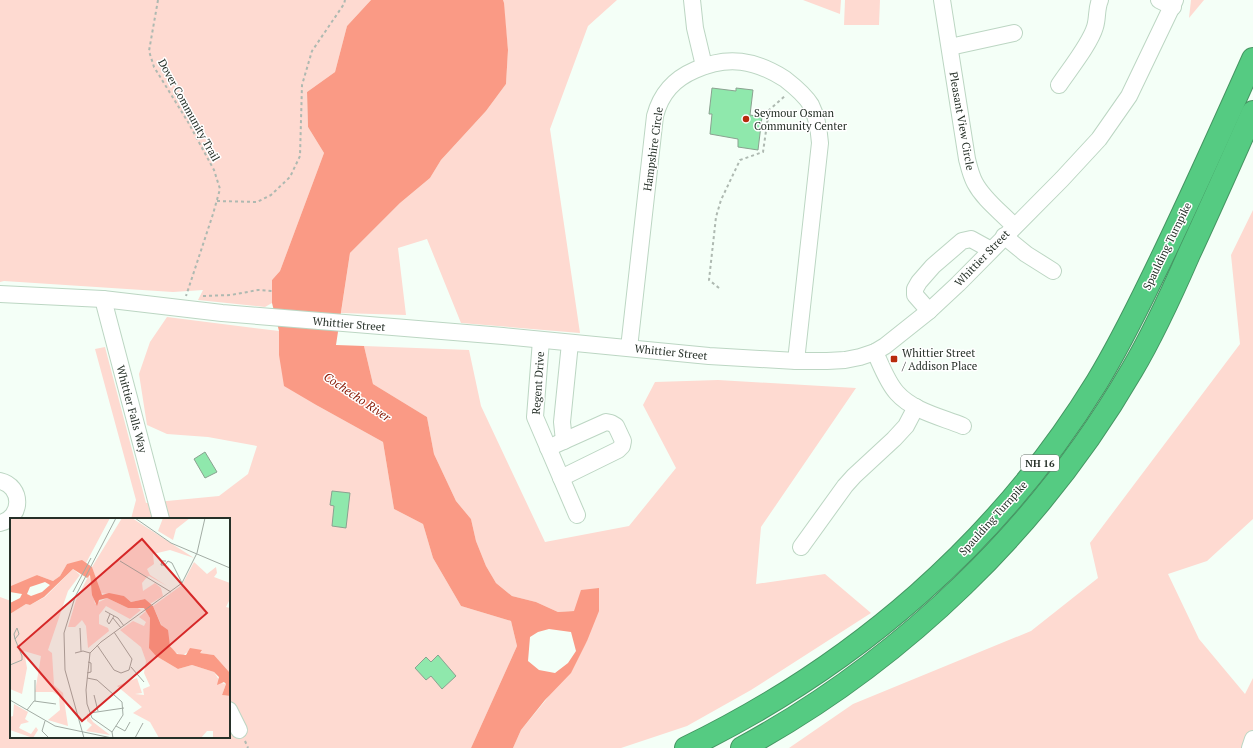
<svg xmlns="http://www.w3.org/2000/svg" width="1253" height="748" font-family="'PT Serif',serif">
  <style>
    .green { fill: #fedad1 }
    .water { fill: #fa9a85; fill-rule: evenodd }
    .building { fill: #8fe8ac; stroke: #8aa290 }
    .lines { fill: none; stroke-linecap: round; stroke-linejoin: round }
    .minor-casing { stroke: #bcd6c3; stroke-width: 18 }
    .highway-casing { stroke: #459562; stroke-width: 24 }
    .path { stroke: #aeb9b1; stroke-width: 2; stroke-dasharray: 3 3; stroke-linecap: butt }
    .minor { stroke: #fff; stroke-width: 16 }
    .highway { stroke: #55cb82; stroke-width: 22 }
    .poi-dot { fill: #b72b0c; stroke: #fff; stroke-width: 1.5 }
    .labels { text-anchor: middle; stroke-width: 3; stroke-linejoin: round; paint-order: stroke }
    .shield { fill: #fff; stroke: #676e68; stroke-width: 1 }
    .shield-label { font-size: 10px; font-weight: bold; fill: #263028 }
    .street-label { font-size: 11px; fill: #263028; stroke: #fff }
    .poi-label { font-size: 11px; fill: #263028; stroke: #fff; text-anchor: start }
    .water-label { font-size: 12px; font-style: italic; fill: #851500; stroke: #fff }
    .inset-road { fill: none; stroke: #a2aca4; stroke-width: 1 }
    .view { fill: #d62828; fill-opacity: 0.15; stroke: #d62828; stroke-width: 2 }
    .inset-edge { fill: none; stroke: #263028; stroke-width: 2 }
  </style>
  <rect width="100%" height="100%" fill="#f4fff7"/>
  <g class="green">
    <path d="M0,0H371L347,26L335,72L307,92L308,127L324,153L280,271L272,280V303L265,307L198,300L203,290L173,292L4,281L0,282Z"/>
    <path d="M503,0H617L588,26L550,129L580,333L461,323L427,239L398,248L406,315L341,313L350,253L400,203L430,178L441,160L486,111L506,84L508,50Z"/>
    <path d="M803,0H841L840,14Z"/>
    <path d="M845,0H880L879,25H844Z"/>
    <path d="M1191,0H1204L1189,18Z"/>
    <path d="M1253,210V519L1207,561L1168,574L1199,639L1245,694L1253,678V748H789L853,704L1031,631L1098,578L1090,543L1240,344L1231,255Z"/>
    <path d="M167,317L279,331V355L318,406L383,442L394,509L423,524L433,558L461,606L511,621L517,646L471,748H0V597L11,601V737H229V519H131L136,500L95,349L105,347L146,503L219,496L248,474L257,446L208,437L167,434L147,425L139,374L150,342Z"/>
    <path d="M364,346L469,350L481,406L545,542L629,526L676,468L643,405L655,382L718,380L856,388L761,527L756,584L825,574L871,613L751,690L687,726L621,748H513L521,730L545,701L587,641L574,611L558,612L536,602L512,596L496,583L486,566L476,541L471,519L456,501L434,454L427,417L373,384Z"/>
  </g>
  <path class="water" d="M371,0H503L504,3L508,50L506,84L486,111L441,160L430,178L400,203L350,253L336,345L364,346L373,384L427,417L434,454L456,501L471,519L476,541L486,566L496,583L512,596L536,602L558,612L574,611L581,590L599,588V611L587,641L571,673L545,700L521,730L513,748H471L517,646L511,621L461,606L433,558L423,524L394,509L383,442L318,406L284,386L279,355V331L272,303V280L280,271L324,153L308,127L307,92L335,72L347,26ZM549,629L571,632L576,651L568,663L555,673L539,670L528,661L530,637L538,632Z"/>
  <g class="building">
    <path d="M712,88L736,91V88L753,90L750,115L762,117L758,150L738,147V139L710,134L712,114H709Z"/>
    <path d="M205,452L217,472L205,478L194,459Z"/>
    <path d="M332,491L350,493L346,528L332,526L334,506L330,505Z"/>
    <path d="M438,655L456,676L442,689L431,676L426,680L415,668L426,657L431,662Z"/>
  </g>
  <g class="lines">
    <g class="minor-casing">
      <g id="minor">
        <path d="M692,0L695,28L704,66"/>
        <path d="M942,0L967,159C969,167 971,176 975,183C984,200 1001,212 1014,226"/>
        <path d="M1159,0L1173,7"/>
        <path d="M950,47L1014,33"/>
        <path d="M1059,85C1069,70 1090,44 1095,27C1098,18 1096,9 1100,0"/>
        <path d="M1004,236L1026,254L1053,271"/>
        <path d="M0,294L103,299L222,313L503,336L709,356L796,361H827L845,360L860,357L875,352L885,346L929,311L958,284L1062,179L1099,139L1129,96L1175,0"/>
        <path d="M103,299L161,519"/>
        <path d="M929,311L915,295V289L919,282L933,266L962,241L971,239L991,250"/>
        <path d="M541,340L535,417L577,515"/>
        <path d="M629,348L655,116C661,93 674,79 695,70C728,55 755,60 785,79C794,86 805,95 811,105C817,117 819,130 820,143L796,361"/>
        <path d="M875,352C881,365 887,382 897,393C913,411 941,417 963,426"/>
        <path d="M564,441L562,422L570,343"/>
        <path d="M548,448L606,422L611,423L616,426L623,441L622,446L618,450L561,478"/>
        <path d="M0,481C23,486 23,518 0,523"/>
        <path d="M801,547L845,486L854,476L894,439L906,426L916,407"/>
        <path d="M229,710L239,730"/>
        <path d="M1250,748L1253,739"/>
      </g>
    </g>
    <g class="highway-casing">
      <g id="highway">
        <path d="M686,748C855,666 998,543 1097,382C1117,349 1134,315 1151,280C1187,207 1220,133 1253,59"/>
        <path d="M742,748C902,661 1041,527 1132,370C1154,333 1172,293 1189,254C1211,207 1232,159 1253,112"/>
      </g>
    </g>
    <g class="path">
      <path d="M158,0L149,51L154,67L188,122L214,170L220,189L213,214L186,296"/>
      <path d="M217,201L257,202L271,195L290,177L300,156L302,85L312,51L344,4L345,0"/>
      <path d="M719,288L709,280L716,217L721,200L740,160L763,152L769,110L785,96"/>
      <path d="M203,296L231,295L258,290L272,291"/>
      <path d="M245,741L248,748"/>
    </g>
    <use href="#minor" class="minor"/>
    <use href="#highway" class="highway"/>
  </g>
  <g class="poi-dot">
    <circle cx="746" cy="119" r="4"/>
    <rect x="890" y="355" width="8" height="8" rx="2"/>
  </g>
  <g class="labels">
    <rect class="shield" x="1021" y="455" width="38" height="16" rx="3"/>
    <g class="shield-label">
      <text x="1040" y="467">NH 16</text>
    </g>
    <g class="street-label">
      <text transform="translate(189 110) rotate(61)" y="4">Dover Community Trail</text>
      <text transform="translate(962 121) rotate(80)" y="4">Pleasant View Circle</text>
      <text transform="translate(653 149) rotate(-82)" y="4">Hampshire Circle</text>
      <text transform="translate(1167 246) rotate(-64)" y="4">Spaulding Turnpike</text>
      <text transform="translate(982 258) rotate(-46)" y="4">Whittier Street</text>
      <text transform="translate(349 324) rotate(5)" y="4">Whittier Street</text>
      <text transform="translate(671 352) rotate(6)" y="4">Whittier Street</text>
      <text transform="translate(538 383) rotate(-86)" y="4">Regent Drive</text>
      <text transform="translate(132 409) rotate(75)" y="4">Whittier Falls Way</text>
      <text transform="translate(993 518) rotate(-48)" y="4">Spaulding Turnpike</text>
    </g>
    <g class="poi-label">
      <text x="754" y="117">Seymour Osman<tspan x="754" dy="13">Community Center</tspan></text>
      <text x="902" y="357">Whittier Street<tspan x="902" dy="13">/ Addison Place</tspan></text>
    </g>
    <g class="water-label">
      <text transform="translate(357 397) rotate(34)" y="4">Cochecho River</text>
    </g>
  </g>
  <g transform="translate(10 518)">
    <rect width="220" height="220" fill="#f4fff7"/>
    <path d="M0,0H100L76,45L57,46L50,58L43,63L27,57L0,72ZM112,0H122L184,40L160,32L143,36L144,46L137,51L140,57L157,68L139,58L137,59L132,65L133,73L145,65L151,70L153,78L140,86L135,81L121,84L114,78L90,75L82,49ZM153,0H180L166,11L163,22L148,13ZM184,44L197,56L206,49L207,55L204,59L220,65V81L216,89L220,90V155L204,137L189,135L192,133H179L172,138L163,133L143,88L172,67ZM63,51L70,57L58,73L38,132L42,135L44,167L53,175L58,208L38,202L50,192L49,178L43,174H25L31,138L14,133L17,150L12,176L0,171V96L16,86L20,87L35,79ZM79,57L85,86L97,80L118,90L126,89L131,92L120,101L96,88L89,97V106L98,110L99,113L78,130L76,108L72,102L65,109H58L66,82ZM136,93L140,100L139,126L146,138L168,151L182,147L204,154L211,165L216,166L212,177L220,178V220H203V213H197L191,220H149L140,204L123,195L132,189L107,168L127,160L132,175L125,176L134,177L133,171L140,168L134,155L136,143L131,129L110,112L123,103L134,108L136,104L129,99ZM4,186L18,194L15,201L19,204L11,206L9,210L21,216L26,209L28,212L23,220L0,212V199L3,198ZM77,195L83,204L100,217L76,213L82,207L77,203Z" fill="#fedad1"/>
    <path d="M72,42L82,49L92,77L99,75L114,78L121,84L135,81L143,88L151,107L158,112L160,128L167,136L176,137L180,130L192,132L190,135L204,137L220,155V178L212,177L216,166L214,164L207,167L209,159L204,154L182,147L168,151L146,138L139,130L140,100L134,90H118L97,80L89,82L87,88L82,77L80,57L77,60L63,51L34,79L20,87L16,86L0,96V85L10,80L12,76L0,74L1,68L27,57L43,63L50,58L57,46ZM35,64L40,67L32,74L21,78L17,76L20,69Z" fill="#fa9a85" fill-rule="evenodd"/>
    <path class="inset-road" d="M125,0L161,25L220,50M110,43L161,74M156,43H152L151,47H155L158,43L162,45L172,65M63,74L81,40M95,93L108,100L114,108M100,96L97,103L99,106L104,98M103,100L111,110M70,110L71,133M87,127L104,152L111,155L119,152L122,141L104,114M65,135L73,133L80,135M0,147L12,142V138L5,121L4,116L7,110L9,116L5,121M121,149L134,164M77,155L81,154V145L78,144M77,160L87,162L112,184L113,197L102,214M84,177L88,193M0,182L45,208L102,220M25,183V162M17,192L24,183L46,186M80,195L114,190M35,203L32,213L39,220M106,208L115,213L120,204M74,220L55,152L54,115L65,79L106,0M103,220L102,214L82,200L77,186L76,172L80,135L91,124L172,65L187,35L195,0M125,220L133,205"/>
    <path class="view" d="M132,21L197,95L72,203L8,129Z"/>
    <rect width="220" height="220" class="inset-edge"/>
  </g>
</svg>
